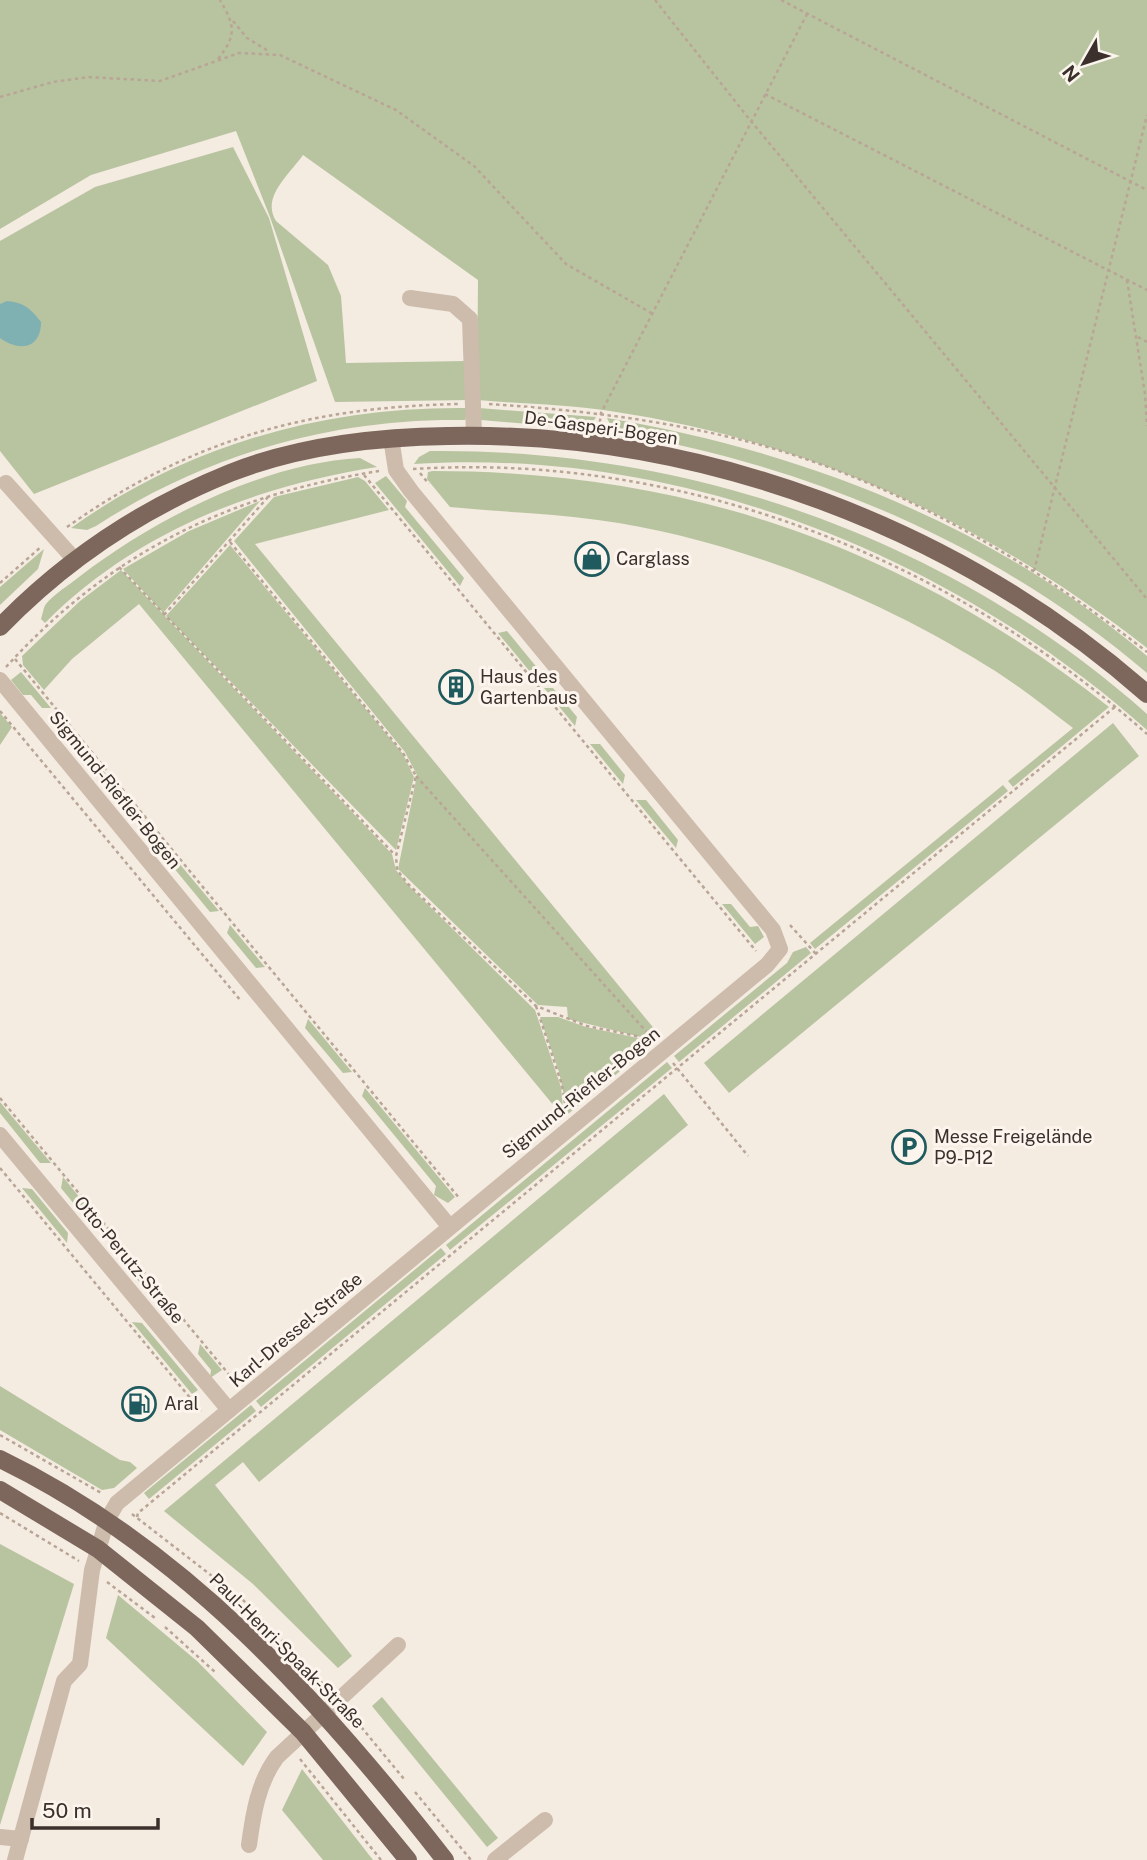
<svg xmlns="http://www.w3.org/2000/svg" width="1147" height="1860" font-family="'Public Sans',sans-serif">
  <style>
    .green { fill: #b8c4a0 }
    .water { fill: #7fb0b2 }
    .lines { fill: none; stroke-linecap: round; stroke-linejoin: round }
    .path { stroke: #b9a596; stroke-width: 2.5; stroke-dasharray: 3.5 3.5; stroke-linecap: butt }
    .minor { stroke: #cdbbac; stroke-width: 16 }
    .major { stroke: #7d675c; stroke-width: 18 }
    .labels { text-anchor: middle; stroke-width: 6; stroke-linejoin: round; paint-order: stroke }
    .street-label { font-size: 18px; fill: #3b302b; stroke: #fbf5ee }
    .poi-label { font-size: 18px; fill: #3b302b; stroke: #fbf5ee; text-anchor: start }
  </style>
  <rect width="100%" height="100%" fill="#f4ebe1"/>
  <g class="green">
    <path d="M0,0H1147V648C986,523 812,441 610,411C566,404 521,404 477,400L478,280L303,155C289,175 261,197 276,221L328,265L341,296L346,363L466,361L469,400L335,402L270,217L236,131L91,175L0,229Z"/>
    <path d="M233,147L269,218L317,381L34,494L0,451V241L95,187Z"/>
    <path d="M469,408L465,420C333,418 207,454 96,526L87,530L71,528C188,444 326,406 469,408Z"/>
    <path d="M479,408L596,417L588,429L481,420Z"/>
    <path d="M607,418C803,451 995,526 1147,656V673C995,543 810,466 614,432Z"/>
    <path d="M430,451C692,448 950,539 1147,714V730C949,554 681,447 414,464L419,457Z"/>
    <path d="M360,458L377,467C254,486 134,533 45,623L41,619C43,614 43,608 46,604C54,594 69,585 79,577C154,519 264,463 360,458Z"/>
    <path d="M433,471C690,471 907,548 1109,707L1013,787L1008,781L1073,728C1045,707 1017,684 987,666C873,595 731,538 598,520C549,513 499,512 450,507L427,479L428,472Z"/>
    <path d="M386,476L407,501L405,507L464,578L460,586L375,483Z"/>
    <path d="M358,477L365,481L389,510L255,544L661,1037L657,1041L568,1019L567,1007L538,1005L398,869L417,775L405,752L234,541L274,497Z"/>
    <path d="M260,501L163,613L123,569L189,531Z"/>
    <path d="M230,545L403,754L414,777L396,850L166,616Z"/>
    <path d="M44,549L38,569L0,605V587Z"/>
    <path d="M121,570L392,854L396,870L408,885L535,1010L561,1087L564,1118L139,604L72,659L44,690L23,665L22,656L80,601Z"/>
    <path d="M507,631L539,670L536,679L498,633Z"/>
    <path d="M21,672L51,708H42L31,695H23L11,680Z"/>
    <path d="M544,688H553L577,717L575,726Z"/>
    <path d="M0,713L12,727L0,745Z"/>
    <path d="M1113,723L1139,756L729,1093L704,1063Z"/>
    <path d="M590,744H600L625,775L623,784Z"/>
    <path d="M100,767L141,817L132,818L98,776Z"/>
    <path d="M1003,785L1008,791L815,949L810,943Z"/>
    <path d="M636,800H646L678,840L676,848Z"/>
    <path d="M152,831L219,911L210,912L150,839Z"/>
    <path d="M722,904H731L750,927L758,926L764,937L755,944Z"/>
    <path d="M230,925L265,967L256,968L227,933Z"/>
    <path d="M806,947L811,953L679,1062L674,1056L787,963L793,952Z"/>
    <path d="M540,1017H558L586,1027L652,1041L653,1044L568,1114L559,1072Z"/>
    <path d="M308,1019L352,1072L343,1073L305,1028Z"/>
    <path d="M667,1062L672,1068L450,1250L446,1245Z"/>
    <path d="M365,1088L455,1197L448,1203L434,1195L436,1186L362,1096Z"/>
    <path d="M664,1094L688,1125L259,1482L243,1462L215,1485L352,1656L338,1668L253,1584L164,1511Z"/>
    <path d="M0,1102L51,1163H40L0,1113Z"/>
    <path d="M63,1177L98,1220L88,1221L61,1188Z"/>
    <path d="M22,1188L32,1189L68,1233L67,1243Z"/>
    <path d="M109,1233L161,1296H151L108,1244Z"/>
    <path d="M441,1248L446,1254L261,1407L256,1401Z"/>
    <path d="M132,1322L142,1323L198,1390L192,1394Z"/>
    <path d="M200,1344L222,1370L210,1378L211,1370L198,1354Z"/>
    <path d="M0,1386L120,1460L130,1462L137,1468L114,1488L102,1490L0,1430Z"/>
    <path d="M251,1405L256,1411L149,1499L144,1493Z"/>
    <path d="M0,1544L74,1584L0,1825Z"/>
    <path d="M118,1595L197,1661L267,1732L243,1766L106,1638Z"/>
    <path d="M382,1697L498,1838L487,1847L372,1706Z"/>
    <path d="M302,1769L373,1860H323L282,1810Z"/>
  </g>
  <path class="water" d="M7,301C24,302 31,309 41,322C41,349 19,352 0,338V304Z"/>
  <g class="lines">
    <g class="path">
      <path d="M655,0L750,120L1147,599"/>
      <path d="M781,0L1147,190"/>
      <path d="M233,21L247,38L270,52"/>
      <path d="M218,59C237,35 235,26 220,0"/>
      <path d="M765,94L1147,290"/>
      <path d="M0,97L53,82L88,77L160,81L239,53L280,55L396,110L474,166L566,264L653,314"/>
      <path d="M1127,280L1145,394L1147,426"/>
      <path d="M1138,337L1147,342"/>
      <path d="M489,404C581,410 672,421 761,445C902,485 1032,562 1147,652"/>
      <path d="M599,429L601,413L807,14"/>
      <path d="M413,469C682,452 948,557 1147,734"/>
      <path d="M420,473L429,484"/>
      <path d="M364,475L756,951"/>
      <path d="M67,527C190,440 308,407 458,404"/>
      <path d="M230,542L403,753L416,776L396,856L397,870L408,884L536,1006L587,1026L651,1039"/>
      <path d="M119,567L395,855"/>
      <path d="M1034,571L1147,115"/>
      <path d="M0,583L42,546"/>
      <path d="M164,615L268,497"/>
      <path d="M15,659L460,1199"/>
      <path d="M6,667C110,553 227,495 379,471"/>
      <path d="M0,711L241,1001"/>
      <path d="M416,776L653,1039"/>
      <path d="M790,925L816,954"/>
      <path d="M536,1006L562,1085L566,1110"/>
      <path d="M673,1063L748,1156"/>
      <path d="M0,1098L236,1383"/>
      <path d="M0,1168L201,1411"/>
      <path d="M0,1435L103,1494"/>
      <path d="M0,1513L79,1561"/>
      <path d="M132,1514L243,1600L327,1688"/>
      <path d="M137,1517L138,1513L1116,706"/>
      <path d="M107,1582L155,1618"/>
      <path d="M165,1627L215,1672"/>
      <path d="M348,1711L404,1779"/>
      <path d="M300,1759L381,1860"/>
      <path d="M415,1792L471,1860"/>
    </g>
    <g class="minor">
      <path d="M410,298L453,304L470,319L474,435"/>
      <path d="M6,483L75,560"/>
      <path d="M0,680L449,1226"/>
      <path d="M0,1135L229,1410"/>
      <path d="M0,1837L21,1839"/>
      <path d="M249,1845C253,1815 258,1782 277,1757L398,1645"/>
      <path d="M15,1860L64,1681L80,1664L92,1570L107,1520L117,1503L767,965L780,949L773,930L411,491L396,470L391,438"/>
      <path d="M495,1860L545,1820"/>
    </g>
    <g class="major">
      <path d="M0,627C65,560 143,508 230,473C298,446 376,437 448,436C701,431 957,527 1147,694"/>
      <path d="M0,1459C184,1548 321,1701 445,1860"/>
      <path d="M0,1490L98,1549L197,1628L303,1732L408,1860"/>
    </g>
  </g>
  <defs>
    <g id="shop-ring" transform="scale(1.75)"><circle r="9.5" fill="#fbf5ee" stroke="#1f5a5e" stroke-width="1.5"/><path d="M-5-2.5h2.3a2.7 3.5 0 0 1 5.4 0H5L5.5 6h-11ZM-1.5-2.5h3a1.5 2.3 0 0 0-3 0Z" fill="#1f5a5e"/></g>
    <g id="building-ring" transform="scale(1.75)"><circle r="9.5" fill="#fbf5ee" stroke="#1f5a5e" stroke-width="1.5"/><path d="M-4-6H4V6H1V3H-1V6H-4ZM-2.5-4.3h1.7v1.8h-1.7ZM.8-4.3h1.7v1.8H.8ZM-2.5-1h1.7V.8h-1.7ZM.8-1h1.7V.8H.8Z" fill="#1f5a5e"/></g>
    <g id="parking-ring" transform="scale(1.75)"><circle r="9.5" fill="#fbf5ee" stroke="#1f5a5e" stroke-width="1.5"/><path d="M-3.5-5.5H1a3.5 3.5 0 0 1 0 7H-1V5.5H-3.5ZM-1-3.4V-.6H.8a1.4 1.4 0 0 0 0-2.8Z" fill="#1f5a5e"/></g>
    <g id="fuel-ring" transform="scale(1.75)"><circle r="9.5" fill="#fbf5ee" stroke="#1f5a5e" stroke-width="1.5"/><path d="M-5.5-6h7V0h2V4h1.3V-2.5L3-4.5l.8-.8L6-3V5H2.5V1h-1V6h-7ZM-4.2-4.7v3.2H.2V-4.7Z" fill="#1f5a5e"/></g>
  </defs>
  <g fill-rule="evenodd">
    <use href="#shop-ring" x="592" y="559"/>
    <use href="#building-ring" x="456" y="687"/>
    <use href="#parking-ring" x="909" y="1147"/>
    <use href="#fuel-ring" x="139" y="1404"/>
  </g>
  <g class="labels">
    <g class="street-label">
      <text transform="translate(601 428) rotate(8)" y="6">De-Gasperi-Bogen</text>
      <text transform="translate(115 790) rotate(51)" y="6">Sigmund-Riefler-Bogen</text>
      <text transform="translate(581 1093) rotate(-39)" y="6">Sigmund-Riefler-Bogen</text>
      <text transform="translate(129 1260) rotate(50)" y="6">Otto-Perutz-Straße</text>
      <text transform="translate(296 1330) rotate(-40)" y="6">Karl-Dressel-Straße</text>
      <text transform="translate(287 1651) rotate(45)" y="6">Paul-Henri-Spaak-Straße</text>
    </g>
    <g class="poi-label">
      <text x="616" y="565">Carglass</text>
      <text x="480" y="683">Haus des<tspan x="480" dy="21">Gartenbaus</tspan></text>
      <text x="934" y="1143">Messe Freigelände<tspan x="934" dy="21">P9-P12</tspan></text>
      <text x="164" y="1410">Aral</text>
    </g>
  </g>
  <g transform="translate(1084 63) rotate(231)" stroke="#fbf5ee" stroke-width="5" paint-order="stroke">
  <path d="M0-5L12 26L0 18L-12 26Z" fill="#3b302b"/>
  <text y="-10" font-size="19" font-weight="bold" text-anchor="middle" fill="#3b302b">N</text>
  </g>
  <path d="M32 1818v10h126v-10" fill="none" stroke="#3b302b" stroke-width="3.5"/>
  <text x="42" y="1818" font-size="21" fill="#3b302b" stroke="#fbf5ee" stroke-width="5" paint-order="stroke">50 m</text>
</svg>
